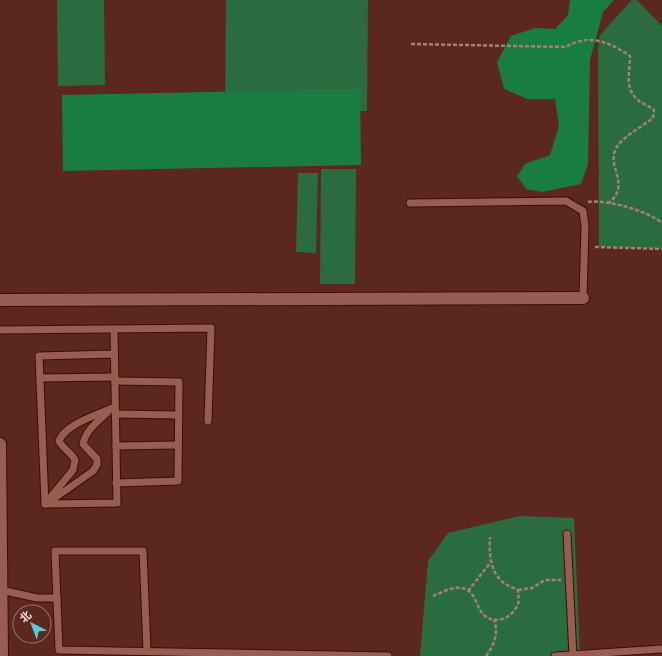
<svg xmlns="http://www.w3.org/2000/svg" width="662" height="656" font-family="'Work Sans','Noto Sans SC',sans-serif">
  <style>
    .green { fill: #2a6c40 }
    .forest { fill: #197d41 }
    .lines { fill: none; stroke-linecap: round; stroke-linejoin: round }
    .lane-casing { stroke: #3e0c05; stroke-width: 9 }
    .street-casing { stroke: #3e0c05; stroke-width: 14 }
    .secondary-casing { stroke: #3e0c05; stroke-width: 14 }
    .path { stroke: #a87f77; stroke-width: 2.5; stroke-dasharray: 4 2; stroke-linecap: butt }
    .lane { stroke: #985d52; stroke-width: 7 }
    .street { stroke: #985d52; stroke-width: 12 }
    .secondary { stroke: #985d52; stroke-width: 12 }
  </style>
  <rect width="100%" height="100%" fill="#5c271e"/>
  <g class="green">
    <path d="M57,0H104L105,85L58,86Z"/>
    <path d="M226,0H368L367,111H225Z"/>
    <path d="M632,0H637L662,26V249L599,247L598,50L600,35Z"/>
    <path d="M321,169H356L355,284H320Z"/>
    <path d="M298,173H318L316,253L296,252Z"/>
    <path d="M519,516L574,518L580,656H420L428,561L448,533Z"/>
  </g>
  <g class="forest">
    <path d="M570,0H614L603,12L590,60L588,164L581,184L542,192L526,189L517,176L525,164L550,155L559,126L555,99H527L504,89L497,62L511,36L535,28L555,29L568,15Z"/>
    <path d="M360,89L361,165L63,171L62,95Z"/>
  </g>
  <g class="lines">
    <g class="lane-casing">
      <g id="lane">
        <path d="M410,203L566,201L583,211L585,226L583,298"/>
        <path d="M114,329L117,503L45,504L39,356L114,354"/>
        <path d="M0,330L211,328L208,421"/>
        <path d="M40,378L115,377"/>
        <path d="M115,381L179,382L178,481L116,483"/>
        <path d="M115,414L179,415"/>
        <path d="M116,446L178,445"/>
        <path d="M52,500L93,471L97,465V459L83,444C86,430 97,422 107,413"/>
        <path d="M45,504L73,470L75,460C71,452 63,449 59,441C65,424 99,414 115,407"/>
        <path d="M567,534L573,656"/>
        <path d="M1,590L37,598H57"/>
        <path d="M147,651L143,551H55L59,650L388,656"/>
        <path d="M555,656L662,649"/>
      </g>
    </g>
    <g class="street-casing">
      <path id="street" d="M0,300L583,298"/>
    </g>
    <g class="secondary-casing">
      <path id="secondary" d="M0,444L2,656"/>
    </g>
    <g class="path">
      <path d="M411,44L566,47C588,33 610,42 630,56C630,72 624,89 638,100C643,104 649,106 654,110L653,118C643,126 626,135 619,144C602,165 633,182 609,203"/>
      <path d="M588,202C606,199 648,211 662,223"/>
      <path d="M595,247L662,249"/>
      <path d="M518,590L532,588L545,580H561"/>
      <path d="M468,591L491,562"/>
      <path d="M433,596C443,592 454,585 465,589C476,593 476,606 482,613C493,626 511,619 517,606C520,601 518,596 518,590C514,588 508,586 504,583C490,572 489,554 490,537"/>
      <path d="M486,656C494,645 499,633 494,620"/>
    </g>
    <use href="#lane" class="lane"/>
    <use href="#street" class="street"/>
    <use href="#secondary" class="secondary"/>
  </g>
  <g transform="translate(32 624) rotate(318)"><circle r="19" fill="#5c271e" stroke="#9b7169"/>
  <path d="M0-3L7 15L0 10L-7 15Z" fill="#55cadf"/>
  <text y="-6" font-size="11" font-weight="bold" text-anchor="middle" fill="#fadfd9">北</text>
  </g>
</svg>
